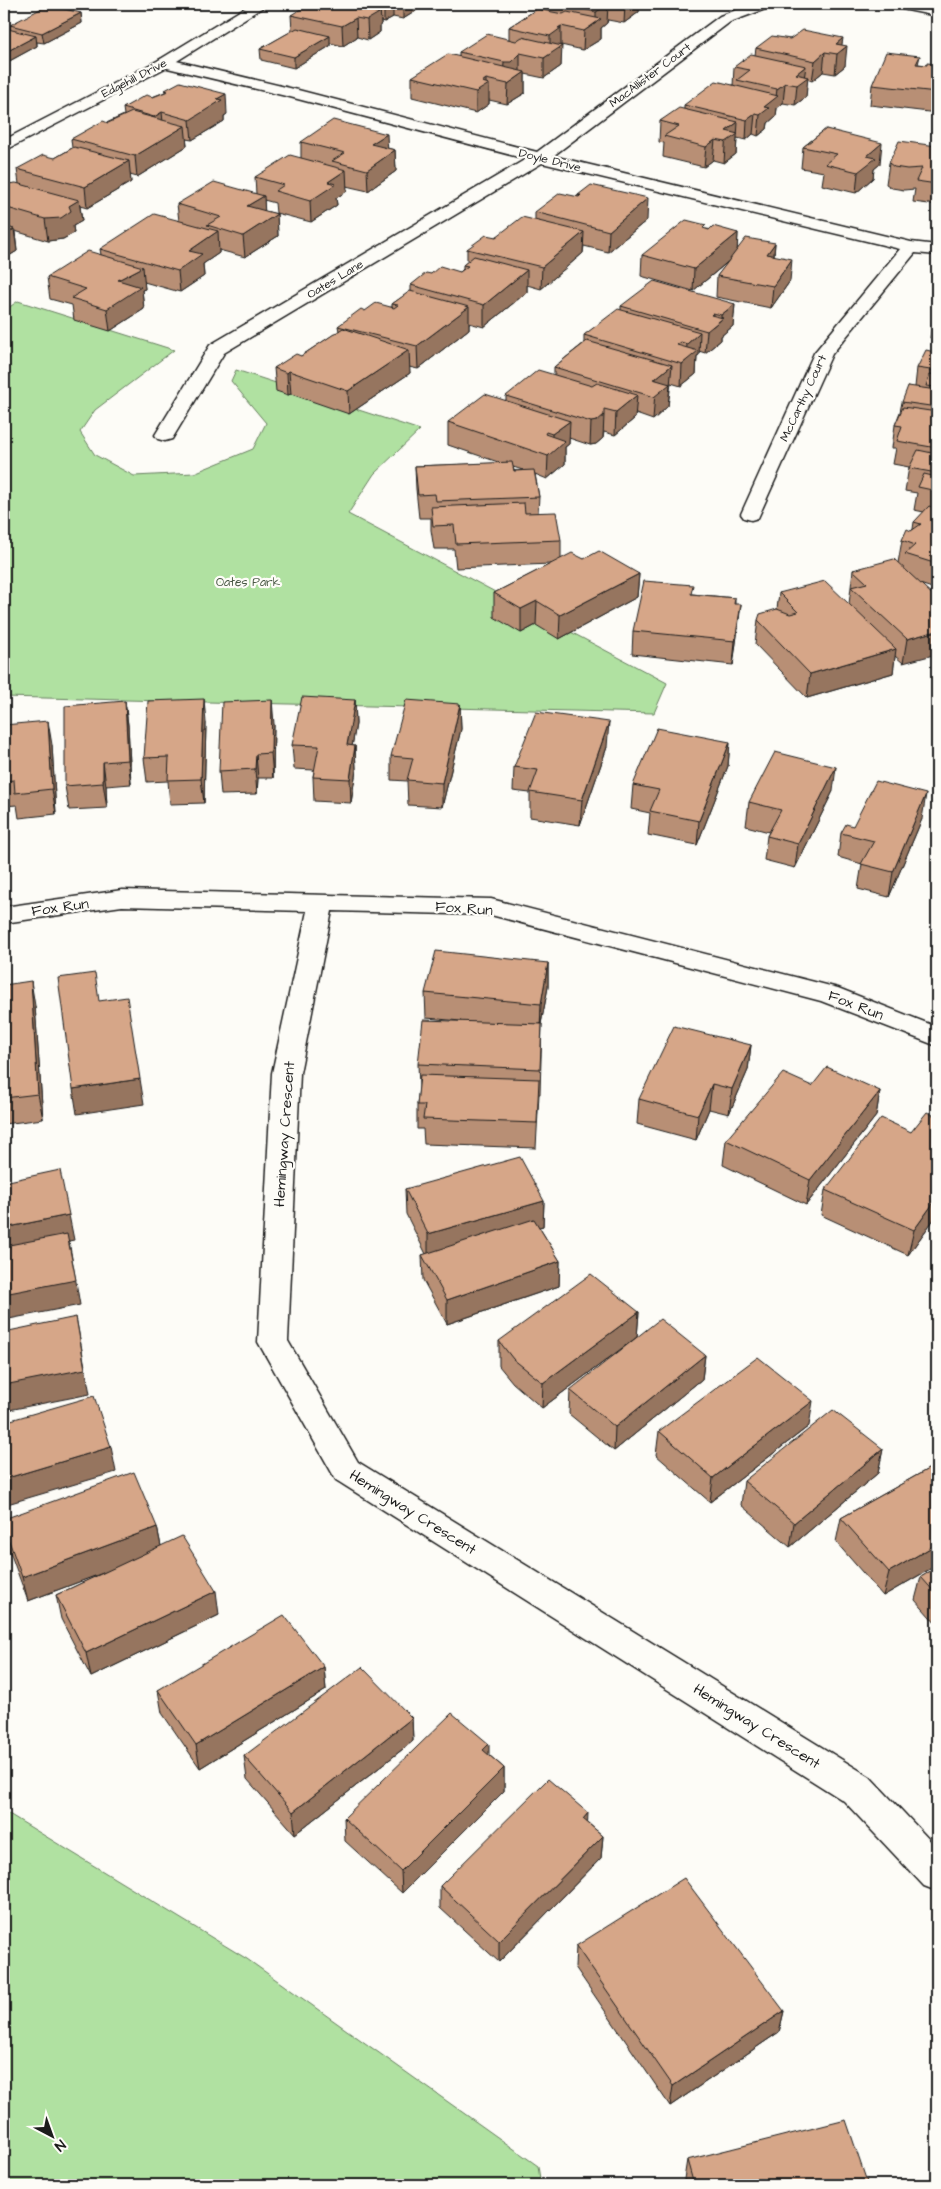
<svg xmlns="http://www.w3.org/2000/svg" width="941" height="2189" font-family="'Architects Daughter',sans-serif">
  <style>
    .green { fill: #b0e1a1; stroke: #667e5e }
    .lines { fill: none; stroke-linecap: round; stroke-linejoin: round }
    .minor-casing { stroke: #1c1c1c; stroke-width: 3 }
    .tertiary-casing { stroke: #1c1c1c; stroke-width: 3 }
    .minor { fill: #fdfcf7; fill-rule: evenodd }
    .tertiary { fill: #fdfcf7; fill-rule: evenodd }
    .wall { fill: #b88f75; stroke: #1c1c1c; fill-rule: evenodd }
    .shaded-wall { fill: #96745f; stroke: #1c1c1c }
    .building { fill: #d6a688; stroke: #1c1c1c }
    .labels { text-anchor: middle; stroke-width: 4.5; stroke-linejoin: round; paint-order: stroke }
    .far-street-label { font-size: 12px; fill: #1c1c1c; stroke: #fdfcf7 }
    .far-park-label { font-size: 12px; fill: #485744; stroke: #fdfcf7 }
    .street-label { font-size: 15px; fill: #1c1c1c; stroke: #fdfcf7 }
  </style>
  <rect width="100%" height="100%" fill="#fdfcf7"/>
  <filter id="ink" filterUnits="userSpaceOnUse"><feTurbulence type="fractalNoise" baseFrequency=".02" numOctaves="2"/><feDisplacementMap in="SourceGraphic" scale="10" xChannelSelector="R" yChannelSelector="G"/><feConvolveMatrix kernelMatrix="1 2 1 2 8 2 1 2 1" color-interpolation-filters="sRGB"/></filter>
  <g filter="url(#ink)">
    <g class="green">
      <path d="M18,301L174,350L95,410L80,432L95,455L134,476L194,473L253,449L266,423L231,381L236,370L420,430L374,474L348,514L667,683L654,713L4,697V311Z"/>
      <path d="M4,1811L247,1959L538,2166L541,2185H4Z"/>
    </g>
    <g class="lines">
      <g class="minor-casing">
        <g id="minor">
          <path d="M753,4H773L771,7L730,22L553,156L911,242L937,245V255L915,253L832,354L758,518L751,520L744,518L741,514L814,353L900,249L542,163L224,353L172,439L165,441L158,439L155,435L210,345L526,159L290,97L159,66L156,63L159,60L164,58L298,90L537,152L720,16Z"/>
          <path d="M890,4C906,3 921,4 937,8V14L932,15L892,7Z"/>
          <path d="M122,890L491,899L838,988L937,1027V1046L821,1001L491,915L332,911L300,1073L288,1341L358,1462L870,1777L937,1848V1891L924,1886L844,1801L336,1480L258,1342L272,1073L307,911L122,906L4,923V907Z"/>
        </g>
      </g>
      <g class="tertiary-casing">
        <path id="tertiary" d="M251,4H268L169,66L4,151V140L159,60Z"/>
      </g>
      <use href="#minor" class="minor"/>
      <use href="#tertiary" class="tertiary"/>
    </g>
    <g class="wall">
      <path d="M332,4H416V11L403,19L393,17L384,22L381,21V24L380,25V32L368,40L357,37L343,46L330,43V46L294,68L261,60L260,49L292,31L291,15L329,6Z"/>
      <path d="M534,4H639V12L624,23L608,20L607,23L601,28V39L583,50L561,45V66L544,78L525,74V93L507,104L489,100V104L476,113L412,97V77L459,57V52L509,39V27L534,11Z"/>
      <path d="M81,13L82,23L44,43L37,42V46L4,64V28L10,29V25Z"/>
      <path d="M790,39L842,45L845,66L835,74L823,72L812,81L807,79L806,97L795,105L783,103L777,108L776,116L768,123L767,129L758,136L753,134L746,140L737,138L736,154L724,163L713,160L704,167L663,157L664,143L659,142L660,121L684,109V105L733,86L734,67L755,55L756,48Z"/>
      <path d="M920,56L918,64L927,65L937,64V113L870,105L872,85Z"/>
      <path d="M165,90L227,114L224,116V121L192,140L186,139L187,146L137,177L130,175L131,182L87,208L80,206L82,221L73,226L74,233L63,239L48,241L15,231L17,251L4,259V186L19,184L17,169L55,158L72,148L71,139L124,115L123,108L165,92Z"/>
      <path d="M826,129L880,164L874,169L873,178L856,193L822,185L824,172L801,168L803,147Z"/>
      <path d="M301,142L387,148L395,150L396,171L368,191L346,186L347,191L336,198L337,205L311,222L276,213L275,203L264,200V211L277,214L278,236L245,257L219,250V253L203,264L204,276L180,292L144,282L145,289L142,290L144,309L110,331L74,320L72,305L50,299L47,277L101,255L100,249L179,221L177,204L256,194L255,177L301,158Z"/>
      <path d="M937,146V205L913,202L915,189L904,190L892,188L886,184L889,163Z"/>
      <path d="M578,195L647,220L608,252L584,246L583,253L541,289L527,285V292L484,327L469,323V329L418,369L409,367L410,373L349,414L291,394L288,395L276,391L274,368L301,356L339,331L338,326L365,311L392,307V304L411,291V285L431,274L460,272L463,269V265L467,262V249L535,220V212L577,197Z"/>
      <path d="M706,229L738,233L737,250L775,243L774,256L790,281L771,308L716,297L717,276L729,261L693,291L641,276L642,255Z"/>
      <path d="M735,304L733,326L721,336V340L705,353L699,351V355L697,356L696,374L681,386L671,383L668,406L653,420L636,414L635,418L615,435L604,432L603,438L596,444L590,445L569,438V444L565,447V464L547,479L535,474L539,497L538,512L561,540V559H584L639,574L637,597L559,639L536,625L521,633L494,617V593L551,564L456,568L454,549H434L431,530V518H419L416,489L415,466L501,463L448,445V422L506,400V396L554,375V367L584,343V335L621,310V306ZM513,467L523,470L514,471Z"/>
      <path d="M937,305V339L930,338L933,316Z"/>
      <path d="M937,341V597L934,596L903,663L895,656L893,673L807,698L755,644L758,620L777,609L779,593L849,604L853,570L898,563L902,540L913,529L914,522L924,512L914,510L917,493L905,491L909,467L893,464L896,448H892L895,425L900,412L902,402L915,387L917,368L935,352ZM920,584L935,589L934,596Z"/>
      <path d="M692,594L735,598V604L738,628L733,665L632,654L633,631Z"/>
      <path d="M355,700L356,724L352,746H355L356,770L351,803L314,801L313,777L314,770L294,769L292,745Z"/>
      <path d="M125,701L128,725L131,784L106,786L107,808L69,810L65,786Z"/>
      <path d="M460,704L461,729L442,807L408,805L407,781L391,780V756Z"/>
      <path d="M206,723L204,803L170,804L168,781L147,782L144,758Z"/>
      <path d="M274,724L273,778H258L257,794L221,795L219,771Z"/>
      <path d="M4,725L52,745L56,814L19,818L17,805L4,806Z"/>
      <path d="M730,742L728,766L697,845L648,835L650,813L631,809L633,785Z"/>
      <path d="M607,747L580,825L530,817V793L513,791L514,767Z"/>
      <path d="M833,791L795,868L764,860L767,836L769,832L746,826L749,802Z"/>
      <path d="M922,819L889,897L858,889L862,864L838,857L841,833L853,826Z"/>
      <path d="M548,963V987L541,1024H542L540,1094H539L536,1148L424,1144L423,1129H417V1105L419,1087L418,1064L461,1021L426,1018L425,993Z"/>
      <path d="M4,985L35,1006L43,1119L4,1124Z"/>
      <path d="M751,1045L748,1070L729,1114L709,1109L696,1140L637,1124L639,1099Z"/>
      <path d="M812,1086L880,1091L876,1116L806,1205L723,1165L726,1140Z"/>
      <path d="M937,1117V1215L908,1255L821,1215L825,1190L911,1132Z"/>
      <path d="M405,1189L544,1201L543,1226L539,1227L560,1261L559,1286L447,1324L423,1280L422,1255L426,1254L406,1214Z"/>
      <path d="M639,1312L637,1337L542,1408L513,1383L499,1366V1341Z"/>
      <path d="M705,1355L702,1379L614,1451L569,1414L570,1390Z"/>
      <path d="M809,1426L710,1502L656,1455L659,1431Z"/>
      <path d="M883,1449L878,1473L790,1547L741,1505L744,1481Z"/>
      <path d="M937,1464V1565L883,1596L836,1542L841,1518Z"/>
      <path d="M4,1519L157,1527L161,1546L219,1615L91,1677L61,1619L56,1595L110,1570L28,1601L7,1544L4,1531Z"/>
      <path d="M937,1567V1625L915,1600L921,1577Z"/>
      <path d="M324,1667L326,1690L200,1768L162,1713L158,1690Z"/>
      <path d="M412,1718L413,1741L295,1834L247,1779L244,1756Z"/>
      <path d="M489,1755L504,1768V1791L402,1893L345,1841L344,1818Z"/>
      <path d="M588,1823L603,1836L601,1858L499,1962L440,1908V1886Z"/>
      <path d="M576,1946L784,2011L779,2032L670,2106L575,1967Z"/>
      <path d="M687,2160L868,2185H685L684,2179Z"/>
    </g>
    <g class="shaded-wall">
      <path d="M384,4H393V17L384,22Z"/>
      <path d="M403,4H416V11L403,19Z"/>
      <path d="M608,4L607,23L601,28V39L583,50L584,31L596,23V12Z"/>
      <path d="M625,4H639V12L624,23Z"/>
      <path d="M380,5L381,24L380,25V32L368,40L367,20L371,11Z"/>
      <path d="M81,13L82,23L44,43L42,33Z"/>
      <path d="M356,18L357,37L343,46L342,26Z"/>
      <path d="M561,26V47L562,46L561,66L544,78V58L550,54V36L558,28Z"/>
      <path d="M36,36L37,46L4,64V53Z"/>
      <path d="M330,36V46L294,68V57Z"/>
      <path d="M843,38L841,51L847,46L845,66L835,74L837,54L836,44Z"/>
      <path d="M825,52L823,72L812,81L815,61Z"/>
      <path d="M520,53V72L503,82L504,62Z"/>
      <path d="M806,66L804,79L808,77L806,97L795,105L797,85L796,74Z"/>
      <path d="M525,72V93L507,104L508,84Z"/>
      <path d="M486,79V85L489,84V104L476,113V92L482,82Z"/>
      <path d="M785,83L783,103L777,108L776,116L768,123L767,129L758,136L760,115L764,107L776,97L777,89Z"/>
      <path d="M226,94L227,114L224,116V121L192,140L190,120L217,99Z"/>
      <path d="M162,112L164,133L156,137L154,117Z"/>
      <path d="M755,114L753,134L746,140L747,120Z"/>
      <path d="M738,122L736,154L724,163L726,131Z"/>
      <path d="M185,126L187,146L137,177L135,156Z"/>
      <path d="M387,134L388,154L371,144Z"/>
      <path d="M715,140L713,160L704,167L706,147Z"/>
      <path d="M882,143L880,164L874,169L873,178L856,193L858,172L867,156Z"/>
      <path d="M395,150L396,171L368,191L367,170Z"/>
      <path d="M129,161L131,182L87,208L85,187Z"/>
      <path d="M346,170L347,191L336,198L337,205L311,222L310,201L328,182Z"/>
      <path d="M264,196L265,217L247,206Z"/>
      <path d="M648,198L647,220L608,252L609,231Z"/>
      <path d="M79,200L82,221L73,226L74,233L63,239L48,241L45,219Z"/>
      <path d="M277,214L278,236L245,257L243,236Z"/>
      <path d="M14,229L17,251L4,259V236Z"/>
      <path d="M218,231L219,253L203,264L204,276L180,292L178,271L189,251Z"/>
      <path d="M584,232L583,253L541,289L542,267Z"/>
      <path d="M738,233L737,254L693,291L694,269Z"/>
      <path d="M775,243L773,264L767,254Z"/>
      <path d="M792,259L790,281L771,308L773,286Z"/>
      <path d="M143,267L145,289L142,290L144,309L110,331L107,309L118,280Z"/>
      <path d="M527,270V292L484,327V305Z"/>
      <path d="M735,304L733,326L721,336V340L705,353L707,331L711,315L713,313L712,327L721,320V315Z"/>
      <path d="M469,307V329L418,369L417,346Z"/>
      <path d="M700,332L699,355L697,356L696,374L681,386L682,364L686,361L687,344Z"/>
      <path d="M409,350L410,373L349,414L348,391Z"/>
      <path d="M672,365L668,406L653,420L656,378Z"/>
      <path d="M289,371L291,394L288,395L287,373Z"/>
      <path d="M637,395L635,418L615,435L616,412Z"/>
      <path d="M604,415L603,438L596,444L590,445L591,422Z"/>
      <path d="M570,421L569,444L565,447V464L547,479L548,456L552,452V434Z"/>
      <path d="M639,574L637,597L559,639L560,615Z"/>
      <path d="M537,601L536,625L521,633V609Z"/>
      <path d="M741,604L738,628L733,665L735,641Z"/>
      <path d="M937,631V654L903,663L907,639Z"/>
      <path d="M896,649L893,673L807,698L810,674Z"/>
      <path d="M204,699L206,723L204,803L201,779Z"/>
      <path d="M272,700L274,724L273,778L271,753Z"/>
      <path d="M355,700L356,724L348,770L347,745Z"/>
      <path d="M125,701L128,725L131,784L128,760Z"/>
      <path d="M460,704L461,729L442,807V783Z"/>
      <path d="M48,721L52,745L56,814L52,789Z"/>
      <path d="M609,722L607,747L580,825L582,800Z"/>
      <path d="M730,742L728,766L697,845L699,821Z"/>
      <path d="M355,746L356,770L351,803L350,779Z"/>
      <path d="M256,754L258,778L257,794L255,769Z"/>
      <path d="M103,762L106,786L107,808L103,783Z"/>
      <path d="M836,767L833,791L795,868L798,844Z"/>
      <path d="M926,794L922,819L889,897L893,872Z"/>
      <path d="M548,963V987L540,1029L541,1004Z"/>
      <path d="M31,981L35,1006L43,1119L38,1094Z"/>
      <path d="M751,1045L748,1070L729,1114L732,1089Z"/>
      <path d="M140,1079L144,1104L77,1114L73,1089Z"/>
      <path d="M712,1084L709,1109L696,1140L698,1115Z"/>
      <path d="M880,1091L876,1116L806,1205L810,1180Z"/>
      <path d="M937,1198V1215L908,1255L914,1230Z"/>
      <path d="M544,1201L543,1226L428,1259V1234Z"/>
      <path d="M69,1215L74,1240L69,1241L80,1305L4,1320V1228Z"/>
      <path d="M560,1261L559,1286L447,1324V1300Z"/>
      <path d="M639,1312L637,1337L542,1408L543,1383Z"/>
      <path d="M76,1317L90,1394L4,1411V1385Z"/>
      <path d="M705,1355L702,1379L614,1451L615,1427Z"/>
      <path d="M813,1401L809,1426L710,1502L713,1478Z"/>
      <path d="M111,1447L116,1472L4,1505V1479Z"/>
      <path d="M883,1449L878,1473L790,1547L794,1523Z"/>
      <path d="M157,1527L162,1551L28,1601L22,1577Z"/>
      <path d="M937,1544V1565L883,1596L889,1572Z"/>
      <path d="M216,1591L219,1615L91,1677L86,1653Z"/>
      <path d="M324,1667L326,1690L200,1768L196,1745Z"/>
      <path d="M412,1718L413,1741L295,1834L293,1812Z"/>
      <path d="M489,1744V1766L483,1750Z"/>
      <path d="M504,1768V1791L402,1893L401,1871Z"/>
      <path d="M588,1813L587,1835L583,1819Z"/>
      <path d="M603,1836L601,1858L499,1962V1941Z"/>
      <path d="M784,2011L779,2032L670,2106L673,2086Z"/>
    </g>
    <g class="building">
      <path d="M309,4H318L329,6L332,4H376L380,5L371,11L379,13L367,20L356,18L342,26L291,15Z"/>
      <path d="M559,4H608L596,12Z"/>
      <path d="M48,5L81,13L42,33L10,25Z"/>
      <path d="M537,9L563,14L567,12L601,19L584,31L561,26L558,28H561L550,36L509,27Z"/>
      <path d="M4,28L36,36L4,53Z"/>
      <path d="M297,28L330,36L294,57L260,49Z"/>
      <path d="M803,30L843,38L836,44L847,46L837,54L825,52L815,61L756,48L772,36L790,39Z"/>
      <path d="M487,34L516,41L522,37L562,46L544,58L520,53L511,62H504L459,52Z"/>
      <path d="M886,52L920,56L916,64L927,65V63L937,64V92L872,85Z"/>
      <path d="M448,54L525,72L508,84L486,79L482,82L489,84L476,92L412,77Z"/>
      <path d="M751,54L806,66L796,74L808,77L797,85L785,83L777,89L737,80L750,70L734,67Z"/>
      <path d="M716,81L778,96L764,107L769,108L760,115L755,114L747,120L684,105Z"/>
      <path d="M180,82L226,94L217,99L222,100L190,120L162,112L154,117L123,108L146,95L153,97L168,91L165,90Z"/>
      <path d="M679,108L738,122L726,131L738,134L726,142L715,140L706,147L664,136L679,126L660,121Z"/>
      <path d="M132,112L185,126L135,156L71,139L103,121L108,123Z"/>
      <path d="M333,120L387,134L371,144L395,150L367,170L332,161L345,153L301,142Z"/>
      <path d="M826,129L882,143L867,156L876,158L858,172L825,164L837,154L803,147Z"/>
      <path d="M899,141L937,146V184L916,181L922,168L907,169L894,167L889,163Z"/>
      <path d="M74,147L129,161L85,187L17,169L43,155L55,158Z"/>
      <path d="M290,155L346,170L328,182L336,184L310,201L275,191L284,185L255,177Z"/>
      <path d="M214,182L264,196L247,206L277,214L243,236L207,225L221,217L177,204Z"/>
      <path d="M16,183L79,200L69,206L71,211L61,218L45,219L4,207V186L7,184Z"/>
      <path d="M591,185L648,198L609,231L535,212L560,193L579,197L581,195H578Z"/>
      <path d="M154,214L218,231L189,251L202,254L178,271L100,249Z"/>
      <path d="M522,217L584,232L542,267L467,249L486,235L496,237Z"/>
      <path d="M686,220L706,225L703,228L709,230L713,226L738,233L694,269L642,255Z"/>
      <path d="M4,226L14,229L4,236Z"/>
      <path d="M746,238L775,243L767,254L792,259L773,286L717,276Z"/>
      <path d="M88,251L143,267L118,280L141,287L107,309L71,298L86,289L47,277Z"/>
      <path d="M474,256L527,270L484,305L411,285L426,273L431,274L440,266L460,272L468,266L463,265Z"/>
      <path d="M654,281L735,304L721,315L713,313L711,315L723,318L707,331L621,306Z"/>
      <path d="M410,291L469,307L417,346L338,326L361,309L365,311L376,303L394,308L398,305L392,304Z"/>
      <path d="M937,305V316H933Z"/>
      <path d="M618,309L700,332L687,344L681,342L677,345L698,351L682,364L584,335Z"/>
      <path d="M343,328L409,350L348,391L289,371L287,373L274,368L296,354L301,356Z"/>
      <path d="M587,341L672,365L656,378L653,379L670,384L654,397L554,367Z"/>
      <path d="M937,347V371L917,368L926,350L935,352Z"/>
      <path d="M538,370L592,386L597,383L637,395L616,412L604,409V415L597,421L591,422L506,396Z"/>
      <path d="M930,374L937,375V387L926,386Z"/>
      <path d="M908,386L937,390V407L902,402Z"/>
      <path d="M485,394L570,421L552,434L546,432L545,434L565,441L548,456L448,422Z"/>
      <path d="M903,407L937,412V448L897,441L902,426L895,425Z"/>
      <path d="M918,450L937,454V473L909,468Z"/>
      <path d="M512,462L514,471L534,470L539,497L436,501L435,494L418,495L415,466Z"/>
      <path d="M924,474L937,477V475V491L918,487Z"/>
      <path d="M524,503L525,513L556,512L561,540L456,544L454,525L433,526L431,507Z"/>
      <path d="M929,506L937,509V564L905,554L915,545L902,540L907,529L911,531L921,524L914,522Z"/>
      <path d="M599,551L639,574L560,615L537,601L521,609L494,593L572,553L584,559Z"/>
      <path d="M894,559L937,599V631L907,639L851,587L867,583L853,570Z"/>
      <path d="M644,581L693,585L691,594L735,598L734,604H741L735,641L633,631Z"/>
      <path d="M825,581L896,649L810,674L758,620L760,614L777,609L790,614L798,612L779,593Z"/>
      <path d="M302,697L355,700L347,745L355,746L350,779L313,777L319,746L292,745Z"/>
      <path d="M204,699L201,779L168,780L169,757L144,758L148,701Z"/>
      <path d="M272,700L271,753L256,754L255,769L219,771L222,702Z"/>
      <path d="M406,700L460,704L442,783L407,780L413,758L391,756Z"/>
      <path d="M125,701L128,760L103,762V783L65,786V706Z"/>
      <path d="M536,712L609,722L582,800L530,792L538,770L514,767Z"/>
      <path d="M48,721L52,789L15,793L14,780L4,781V725Z"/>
      <path d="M657,728L730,742L699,821L650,811L659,790L633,785Z"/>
      <path d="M775,752L836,767L798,844L767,836L781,810L749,802Z"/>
      <path d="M876,781L926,794L893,872L861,864L874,841L841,833L846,824L853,826Z"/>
      <path d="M436,951L548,963L541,1004L425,993Z"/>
      <path d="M95,973L99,1001L127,997L140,1079L73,1089L58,978Z"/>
      <path d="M31,981L38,1094L4,1098V985Z"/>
      <path d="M423,1020L542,1024L540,1069L418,1064Z"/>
      <path d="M674,1026L751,1045L732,1089L712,1084L698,1115L639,1099Z"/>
      <path d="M827,1067L880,1091L810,1180L726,1140L783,1073L812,1086Z"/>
      <path d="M420,1075L539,1079L537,1123L423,1119L425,1105H417Z"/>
      <path d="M927,1112L937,1117V1198L914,1230L825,1190L881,1118L911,1132Z"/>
      <path d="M520,1157L544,1201L428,1234L405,1189Z"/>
      <path d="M60,1170L69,1215L4,1228V1182Z"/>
      <path d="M534,1219L560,1261L447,1300L422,1255Z"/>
      <path d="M67,1234L76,1280L4,1294V1246Z"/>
      <path d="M591,1274L639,1312L543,1383L513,1359L499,1341Z"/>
      <path d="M76,1317L85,1369L4,1385V1332Z"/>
      <path d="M660,1319L705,1355L615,1427L570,1390Z"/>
      <path d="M758,1357L813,1401L713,1478L659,1431Z"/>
      <path d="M94,1396L111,1447L4,1479V1422Z"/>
      <path d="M833,1410L883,1449L794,1523L744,1481Z"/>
      <path d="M937,1464V1544L889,1572L841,1518Z"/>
      <path d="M134,1472L157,1527L22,1577L4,1527V1519Z"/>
      <path d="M182,1536L216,1591L86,1653L56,1595Z"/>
      <path d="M937,1567V1595L921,1577Z"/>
      <path d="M284,1615L324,1667L196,1745L158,1690Z"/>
      <path d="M362,1667L412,1718L293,1812L244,1756Z"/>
      <path d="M452,1713L489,1744L483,1750L504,1768L401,1871L344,1818Z"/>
      <path d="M548,1779L588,1813L583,1819L603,1836L499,1941L440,1886Z"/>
      <path d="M684,1878L784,2011L673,2086L576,1946Z"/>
      <path d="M846,2120L868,2185H694L687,2160Z"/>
    </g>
  </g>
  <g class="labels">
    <g class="far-street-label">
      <text transform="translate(650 75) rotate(-37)" y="4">MacAllister Court</text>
      <text transform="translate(134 78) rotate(-27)" y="4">Edgehill Drive</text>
      <text transform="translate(550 160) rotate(14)" y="4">Doyle Drive</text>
      <text transform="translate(335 279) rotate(-31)" y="4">Oates Lane</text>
      <text transform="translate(803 398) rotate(-65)" y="4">McCarthy Court</text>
    </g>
    <g class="far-park-label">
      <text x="248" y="586">Oates Park</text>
    </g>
    <g class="street-label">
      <text transform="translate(60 907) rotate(-8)" y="5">Fox Run</text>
      <text transform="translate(464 908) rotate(4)" y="5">Fox Run</text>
      <text transform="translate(856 1005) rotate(21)" y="5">Fox Run</text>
      <text transform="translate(284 1134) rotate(-86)" y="5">Hemingway Crescent</text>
      <text transform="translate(413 1512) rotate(32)" y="5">Hemingway Crescent</text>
      <text transform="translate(757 1726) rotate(32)" y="5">Hemingway Crescent</text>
    </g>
  </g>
  <rect width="941" height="2189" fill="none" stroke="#fdfcf7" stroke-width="20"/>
  <rect x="10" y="10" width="921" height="2169" fill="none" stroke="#1c1c1c" stroke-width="2" filter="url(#ink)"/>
  <g transform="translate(52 2136) rotate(139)" stroke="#fdfcf7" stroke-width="4" paint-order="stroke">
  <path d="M0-4L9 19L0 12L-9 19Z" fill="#1c1c1c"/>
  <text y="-8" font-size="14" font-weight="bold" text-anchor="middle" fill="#1c1c1c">N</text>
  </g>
</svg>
